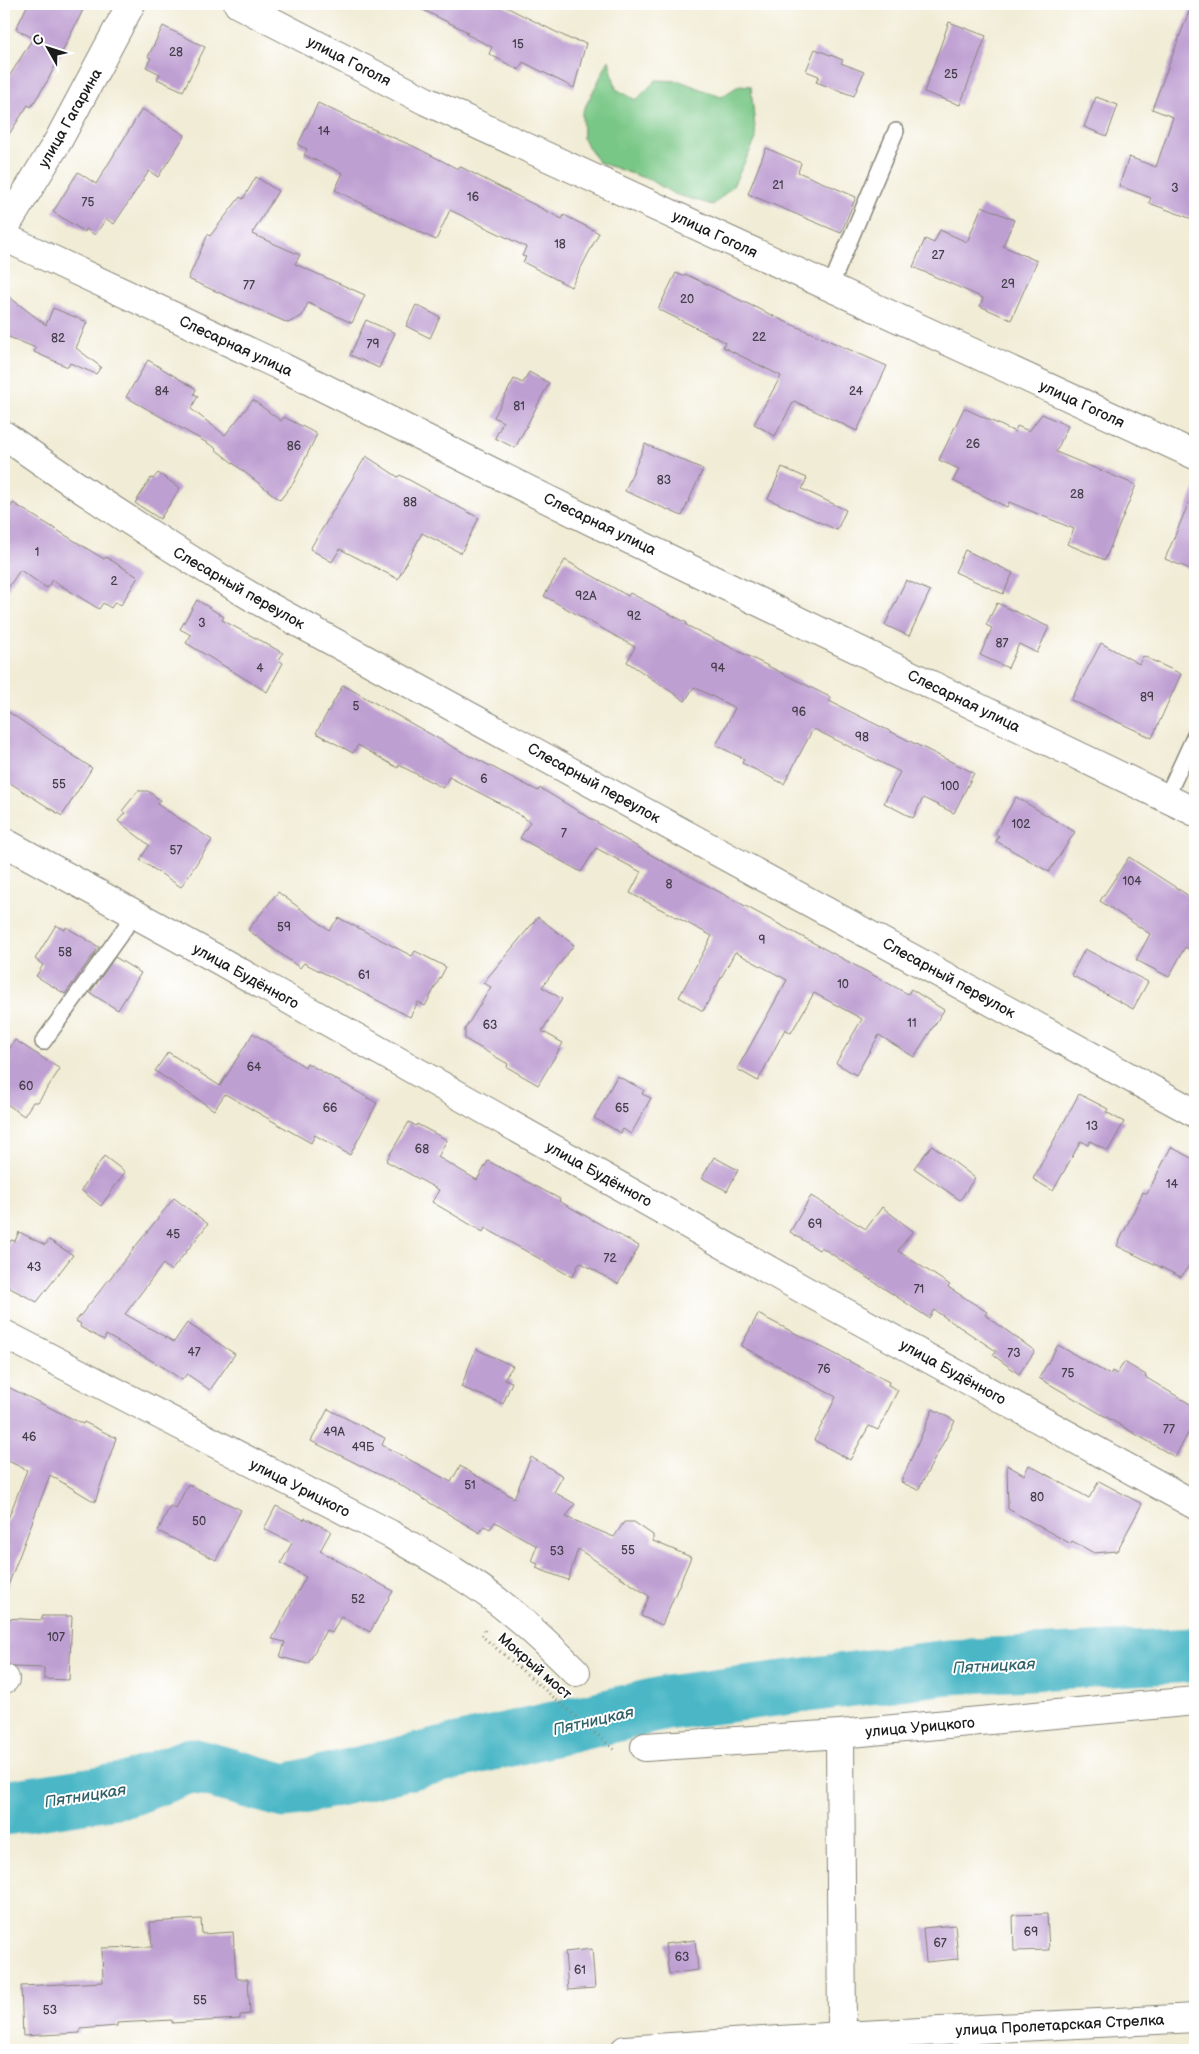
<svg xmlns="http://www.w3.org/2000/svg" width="1199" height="2054" font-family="'Balsamiq Sans',sans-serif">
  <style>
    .green { fill: #79c786; stroke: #4a7251 }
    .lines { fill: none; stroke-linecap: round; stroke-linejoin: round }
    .river { stroke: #4bb7c6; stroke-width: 55 }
    .building { fill: #be9fd2 }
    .lane-casing { stroke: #868478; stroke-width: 18 }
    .street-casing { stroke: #868478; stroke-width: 30 }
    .secondary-casing { stroke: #868478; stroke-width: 30 }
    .path { stroke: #868478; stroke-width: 3; stroke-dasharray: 1 4; stroke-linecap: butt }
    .lane { stroke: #fff; stroke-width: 15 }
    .street { stroke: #fff; stroke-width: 28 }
    .secondary { stroke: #fff; stroke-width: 28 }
    .labels { text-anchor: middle; stroke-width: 4; stroke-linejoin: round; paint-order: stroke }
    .number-label { font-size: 12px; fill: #443d4a }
    .street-label { font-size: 15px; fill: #1c1c1c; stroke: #fff }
    .water-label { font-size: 16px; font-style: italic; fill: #316268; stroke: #fff }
  </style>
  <rect width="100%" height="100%" fill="#fff"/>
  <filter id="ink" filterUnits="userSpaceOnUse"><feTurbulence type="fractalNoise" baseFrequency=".02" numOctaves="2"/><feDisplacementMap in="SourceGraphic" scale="10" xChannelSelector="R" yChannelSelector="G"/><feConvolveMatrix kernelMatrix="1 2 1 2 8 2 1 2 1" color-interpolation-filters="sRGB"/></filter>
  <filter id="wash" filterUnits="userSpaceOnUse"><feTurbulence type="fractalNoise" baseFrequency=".0096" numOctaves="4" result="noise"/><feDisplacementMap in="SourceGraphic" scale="20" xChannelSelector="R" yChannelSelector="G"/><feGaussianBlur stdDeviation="1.12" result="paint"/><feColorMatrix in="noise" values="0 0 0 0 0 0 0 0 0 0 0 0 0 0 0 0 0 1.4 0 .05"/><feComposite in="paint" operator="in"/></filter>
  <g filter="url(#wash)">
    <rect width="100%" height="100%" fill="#f1ecd5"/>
    <path class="green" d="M609,60L616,89L636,100L656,80L680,81L721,97L740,85L751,86L756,139L733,186L713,205L674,194L650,180L598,162L583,139L582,113Z"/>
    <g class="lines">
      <path class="river" d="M4,1808L129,1789L191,1765L285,1791L666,1703L948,1667L1195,1655"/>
    </g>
    <g id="blocks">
      <g class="building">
        <path d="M28,4H86L48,80L31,107L28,105L4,142V85L33,38L16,29Z"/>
        <path d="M411,4H500L570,39L586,43L574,88L523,62L519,70L489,54L492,47L466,34L468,32Z"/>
        <path d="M1192,4H1195V220L1149,203L1151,198L1119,186L1129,157L1156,167L1173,117L1152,109Z"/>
        <path d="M949,22L986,36L960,105L924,92Z"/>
        <path d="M163,26L205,47L183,91L157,79L160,74L146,67L151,58L148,57Z"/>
        <path d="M815,49L843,60L841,63L864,72L854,96L816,82L819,76L806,71Z"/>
        <path d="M1096,97L1118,105L1107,136L1084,127Z"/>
        <path d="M318,103L349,118V119L413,146L458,169L459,166L562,219L564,215L599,233L571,287L523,262L526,257L522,256L526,247L450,210L436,240L335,190L343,173L304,155L307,149L298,145Z"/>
        <path d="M142,109L185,135L158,177L149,171L114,224L106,219L95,235L86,229L85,232L53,212L78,172L96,184Z"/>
        <path d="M766,148L801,163L798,172L856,197L841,233L748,194Z"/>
        <path d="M256,177L278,191L252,234L300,255L295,264L365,295L352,323L308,303L302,316L288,323L188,279L208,234L210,236L240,197L243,199Z"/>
        <path d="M982,206L1014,220L1003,246L1037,261L1011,320L980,306L983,298L913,267L925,239L934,243L940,230L967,242Z"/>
        <path d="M676,273L683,276L685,274L784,321L887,366L857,431L794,401L775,436L754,424L781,376L723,347L725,342L658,309Z"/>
        <path d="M4,293L46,325L53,308L87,322L76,348L101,367L96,374L70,363L68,367L34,352L36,348L4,335Z"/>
        <path d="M416,305L440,317L430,338L406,326Z"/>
        <path d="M366,320L395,333L379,368L350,355Z"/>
        <path d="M148,360L196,389L194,394L198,396L191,409L225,435L253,400L281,421L284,417L317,434L294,482L280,500L215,449L216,448L126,397Z"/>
        <path d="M529,372L549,383L515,448L495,438L503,422L494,417L514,379L523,383Z"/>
        <path d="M964,408L1015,432L1017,426L1029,431L1042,414L1068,426L1056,452L1136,485L1105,560L1067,544L1074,529L1009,502L1007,507L953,481L959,469L939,460Z"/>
        <path d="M645,444L703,469L682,516L625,491Z"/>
        <path d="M366,456L398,477L400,475L479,518L461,553L422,533L398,579L340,549L332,562L310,549Z"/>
        <path d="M782,467L807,478L802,489L846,510L837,530L768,499Z"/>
        <path d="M158,473L180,488L160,519L135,503L151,478L153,479Z"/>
        <path d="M1195,488V571L1165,559Z"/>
        <path d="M13,503L104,559L106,557L138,577L121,605L115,602L111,608L103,603L99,609L52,580L47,588L20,570L4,594V519Z"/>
        <path d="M965,550L1013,573L1003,594L955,572Z"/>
        <path d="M565,560L628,596L630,593L687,623L686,625L830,697L829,701L974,773L954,813L923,798L913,818L884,803L900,772L814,729L812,731L784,784L742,763L744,759L716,745L735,708L694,687L685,701L627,662L635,647L544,596Z"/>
        <path d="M906,580L930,591L909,636L885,625Z"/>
        <path d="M197,600L224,617L222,620L283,653L279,660L283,663L267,692L186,643L191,635L180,629Z"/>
        <path d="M997,603L1049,627L1037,653L1019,644L1008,668L980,655L992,628L986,625Z"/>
        <path d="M1101,643L1139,664L1143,656L1181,674L1152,738L1071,700Z"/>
        <path d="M343,685L471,757V756L538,791L540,788L651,855L908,994L911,989L944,1010L914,1057L879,1035L856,1075L836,1063L862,1019L814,993L791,1033L785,1029L758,1081L737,1069L787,980L735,952L703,1011L679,997L712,936L630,893L641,872L596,848L581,872L520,838L530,822L507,807L449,777L443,788L399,765L398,768L358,745L353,753L316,733Z"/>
        <path d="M4,709L92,768L62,816L4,779Z"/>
        <path d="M138,791H148L160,800L157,804L212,840L181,887L140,860L149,845L118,821L125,813L122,811Z"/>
        <path d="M1016,797L1075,832L1049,872L996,841L999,836L995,834Z"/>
        <path d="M1129,857L1195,900V952L1185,947L1169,977L1136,960L1150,934L1100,901Z"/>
        <path d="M278,892L329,930L339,918L412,956L415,951L446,967L425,1006L418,1002L410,1017L304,963L300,968L248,930Z"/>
        <path d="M538,917L574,945L542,987L562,999L542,1031L563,1043L538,1085L507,1067L508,1064L465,1039V1029L491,987L483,983Z"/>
        <path d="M56,925L65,930L66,927L99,947L65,994L36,976L43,965L35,959Z"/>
        <path d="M1085,949L1148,982L1133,1009L1071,975Z"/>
        <path d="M115,957L141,973L118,1010L90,993Z"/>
        <path d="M253,1033L305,1067L307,1063L377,1103L350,1155L315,1135L311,1143L225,1094L214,1110L155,1071L168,1052L220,1086Z"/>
        <path d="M15,1040L60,1069L38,1102H33L24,1116L4,1102V1057Z"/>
        <path d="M617,1076L644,1090L642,1094L651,1098L631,1134L623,1129L621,1133L594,1118Z"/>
        <path d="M1079,1094L1108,1109L1106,1112L1124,1122L1108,1151L1090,1141L1088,1145L1081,1141L1053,1191L1033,1179Z"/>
        <path d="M409,1122L416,1126L417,1124L447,1140L438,1157L477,1180L488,1161L560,1199L559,1201L639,1246L618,1284L580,1262L572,1277L485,1228L483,1232L432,1202L439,1190L386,1161Z"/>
        <path d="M932,1145L975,1178L960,1200L914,1168Z"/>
        <path d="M1171,1147L1195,1160V1257L1181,1277L1117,1246L1143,1192L1147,1194Z"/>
        <path d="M104,1156L125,1172L101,1206L81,1190Z"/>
        <path d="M714,1157L738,1170L727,1191L702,1178Z"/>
        <path d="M811,1196L866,1229L882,1207L913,1231L898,1251L950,1285L948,1287L987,1312L985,1315L1035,1351L1019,1374L993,1355L996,1351L934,1310L929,1318L821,1247L819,1250L790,1232Z"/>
        <path d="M174,1198L208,1224L171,1271L163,1264L125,1314L174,1342L187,1323L235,1354L210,1390L187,1374L182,1380L163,1367L106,1335L104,1340L80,1327L81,1324L76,1321Z"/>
        <path d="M19,1232L45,1245L49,1240L73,1255L37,1302L4,1285V1255L11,1240L15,1241Z"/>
        <path d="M758,1314L889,1382L888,1385L898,1390L878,1430L869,1426L850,1460L814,1440L836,1397L741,1346Z"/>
        <path d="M1058,1345L1110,1375L1112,1371L1117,1374L1124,1362L1146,1375L1145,1377L1195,1407V1421L1175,1457L1039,1378Z"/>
        <path d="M476,1349L513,1366L504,1379L512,1382L503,1404L461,1387Z"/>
        <path d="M4,1385L83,1424L84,1422L116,1438L95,1502L50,1475L6,1591H4V1529L27,1470L4,1459Z"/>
        <path d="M328,1409L385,1438L382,1445L451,1482L460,1466L514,1498L531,1457L563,1476L554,1492L575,1504L566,1517L614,1537L624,1522H634L653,1535V1541L691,1557L662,1625L641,1616L649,1596L578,1549L568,1580L536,1568L538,1564L531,1561L537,1546L495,1522L490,1529L484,1526L480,1533L402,1486L311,1441Z"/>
        <path d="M933,1409L955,1421L918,1490L901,1482Z"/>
        <path d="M1007,1465L1024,1475L1029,1465L1089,1498L1099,1481L1142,1504L1117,1551L1094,1553L1072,1541L1071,1544L1008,1509Z"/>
        <path d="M188,1484L241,1510L216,1560L158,1531L170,1506L176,1509Z"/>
        <path d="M276,1506L304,1520L305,1518L331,1531L320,1551L393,1591L370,1632L341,1616L332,1633L326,1630L308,1664L280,1657L285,1642L272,1639L306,1577L281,1563L292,1543L264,1529Z"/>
        <path d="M42,1616H72L69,1680L44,1679V1668L15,1667L4,1663V1618L42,1620Z"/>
        <path d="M1047,1914L1049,1950L1014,1951L1013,1915Z"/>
        <path d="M201,1919L202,1934L233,1932L236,1976L238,1979H248L250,2014L240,2015V2019L172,2023V2020L117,2023V2026L80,2029V2033L23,2036L21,1986L103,1982L102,1948L152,1947L150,1922Z"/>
        <path d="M955,1925L958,1959L926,1962L923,1928Z"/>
        <path d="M695,1940L698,1970L669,1974L665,1944Z"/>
        <path d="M592,1949L595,1988L568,1990L565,1952Z"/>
      </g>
    </g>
  </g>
  <g filter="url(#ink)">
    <use href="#blocks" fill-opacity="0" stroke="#868478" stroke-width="1"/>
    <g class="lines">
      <g class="lane-casing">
        <g id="lane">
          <path d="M830,287L896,131"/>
          <path d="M1166,798L1195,735"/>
          <path d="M43,1042L135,914"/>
        </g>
      </g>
      <g class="street-casing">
        <g id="street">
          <path d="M238,4L426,101L1195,455"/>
          <path d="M4,237L280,366L591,521L1195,812"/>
          <path d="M4,435C86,494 170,548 257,600L1195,1113"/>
          <path d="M4,842L215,958L806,1291L1195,1505"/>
          <path d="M4,1334L390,1534C428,1556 467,1577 501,1604C528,1625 552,1648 576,1672"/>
          <path d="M4,1679H5"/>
          <path d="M840,1734L842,2036"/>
          <path d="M645,1747L840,1734L1195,1701"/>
        </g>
      </g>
      <g class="secondary-casing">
        <g id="secondary">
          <path d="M4,229L58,141L131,4"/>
          <path d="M625,2050L842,2036L1195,2018"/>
        </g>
      </g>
      <path class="path" d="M485,1630L482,1636L616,1751"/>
      <use href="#lane" class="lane"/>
      <use href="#street" class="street"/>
      <use href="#secondary" class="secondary"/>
    </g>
  </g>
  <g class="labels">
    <g class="number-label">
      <text x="518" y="48">15</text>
      <text x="176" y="56">28</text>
      <text x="951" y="78">25</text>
      <text x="324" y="135">14</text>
      <text x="778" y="189">21</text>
      <text x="1175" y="192">3</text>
      <text x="473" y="201">16</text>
      <text x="88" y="206">75</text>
      <text x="560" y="248">18</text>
      <text x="938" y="259">27</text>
      <text x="1008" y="288">29</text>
      <text x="249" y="289">77</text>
      <text x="687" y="303">20</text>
      <text x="759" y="341">22</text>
      <text x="58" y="342">82</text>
      <text x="373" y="348">79</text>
      <text x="162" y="395">84</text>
      <text x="856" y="395">24</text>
      <text x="519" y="410">81</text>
      <text x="973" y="448">26</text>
      <text x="294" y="450">86</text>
      <text x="664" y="484">83</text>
      <text x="1077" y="498">28</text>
      <text x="410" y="506">88</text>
      <text x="37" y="556">1</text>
      <text x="114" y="585">2</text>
      <text x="586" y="600">92А</text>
      <text x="634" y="620">92</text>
      <text x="202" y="627">3</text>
      <text x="1002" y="647">87</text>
      <text x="260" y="672">4</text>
      <text x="718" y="672">94</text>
      <text x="1147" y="701">89</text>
      <text x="356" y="710">5</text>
      <text x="799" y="716">96</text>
      <text x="862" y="741">98</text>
      <text x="484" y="783">6</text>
      <text x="59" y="788">55</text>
      <text x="950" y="790">100</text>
      <text x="1021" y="828">102</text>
      <text x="564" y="837">7</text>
      <text x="176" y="854">57</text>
      <text x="1132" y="885">104</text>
      <text x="669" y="888">8</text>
      <text x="284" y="931">59</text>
      <text x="762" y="944">9</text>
      <text x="65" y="956">58</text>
      <text x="364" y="979">61</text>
      <text x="843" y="988">10</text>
      <text x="912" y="1027">11</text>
      <text x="490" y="1029">63</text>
      <text x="254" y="1071">64</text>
      <text x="26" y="1090">60</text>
      <text x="330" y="1112">66</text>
      <text x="622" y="1112">65</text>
      <text x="1092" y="1130">13</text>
      <text x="422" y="1153">68</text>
      <text x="1172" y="1188">14</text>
      <text x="815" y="1228">69</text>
      <text x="173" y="1238">45</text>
      <text x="610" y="1262">72</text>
      <text x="34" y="1271">43</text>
      <text x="919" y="1293">71</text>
      <text x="194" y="1356">47</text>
      <text x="1014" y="1357">73</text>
      <text x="824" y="1373">76</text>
      <text x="1068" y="1377">75</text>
      <text x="1169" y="1433">77</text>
      <text x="334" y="1436">49А</text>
      <text x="29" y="1441">46</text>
      <text x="363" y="1451">49Б</text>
      <text x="470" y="1489">51</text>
      <text x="1037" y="1501">80</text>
      <text x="199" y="1525">50</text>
      <text x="628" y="1554">55</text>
      <text x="557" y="1555">53</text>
      <text x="358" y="1603">52</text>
      <text x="56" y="1641">107</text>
      <text x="1031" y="1936">69</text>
      <text x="940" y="1947">67</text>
      <text x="682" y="1961">63</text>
      <text x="580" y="1974">61</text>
      <text x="200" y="2004">55</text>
      <text x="50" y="2014">53</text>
    </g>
    <g class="street-label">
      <text transform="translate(349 61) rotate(27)" y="5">улица Гоголя</text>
      <text transform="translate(70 118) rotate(-60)" y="5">улица Гагарина</text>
      <text transform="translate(715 234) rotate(25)" y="5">улица Гоголя</text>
      <text transform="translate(236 346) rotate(25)" y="5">Слесарная улица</text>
      <text transform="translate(1082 404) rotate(25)" y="5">улица Гоголя</text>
      <text transform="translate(600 524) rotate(26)" y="5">Слесарная улица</text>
      <text transform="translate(239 588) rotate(30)" y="5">Слесарный переулок</text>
      <text transform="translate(964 701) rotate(26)" y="5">Слесарная улица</text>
      <text transform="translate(594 783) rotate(29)" y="5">Слесарный переулок</text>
      <text transform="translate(246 976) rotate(29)" y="5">улица Будённого</text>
      <text transform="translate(949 978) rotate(29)" y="5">Слесарный переулок</text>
      <text transform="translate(599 1174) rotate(29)" y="5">улица Будённого</text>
      <text transform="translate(953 1372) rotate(29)" y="5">улица Будённого</text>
      <text transform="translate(300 1488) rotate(27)" y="5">улица Урицкого</text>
      <text transform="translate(535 1666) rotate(41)" y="5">Мокрый мост</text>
      <text transform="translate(920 1727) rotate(-5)" y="5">улица Урицкого</text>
      <text transform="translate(1060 2025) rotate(-3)" y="5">улица Пролетарская Стрелка</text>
    </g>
    <g class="water-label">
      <text transform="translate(994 1665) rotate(-3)" y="6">Пятницкая</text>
      <text transform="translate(593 1720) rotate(-13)" y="6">Пятницкая</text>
      <text transform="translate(85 1795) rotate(-9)" y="6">Пятницкая</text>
    </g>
  </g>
  <rect width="1199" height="2054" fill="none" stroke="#fff" stroke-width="20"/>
  <g transform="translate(48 48) rotate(309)" stroke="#ffffff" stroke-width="4" paint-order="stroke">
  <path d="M0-4L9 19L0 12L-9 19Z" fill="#1c1c1c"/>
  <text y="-8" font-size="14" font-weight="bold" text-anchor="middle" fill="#1c1c1c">С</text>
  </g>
</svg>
